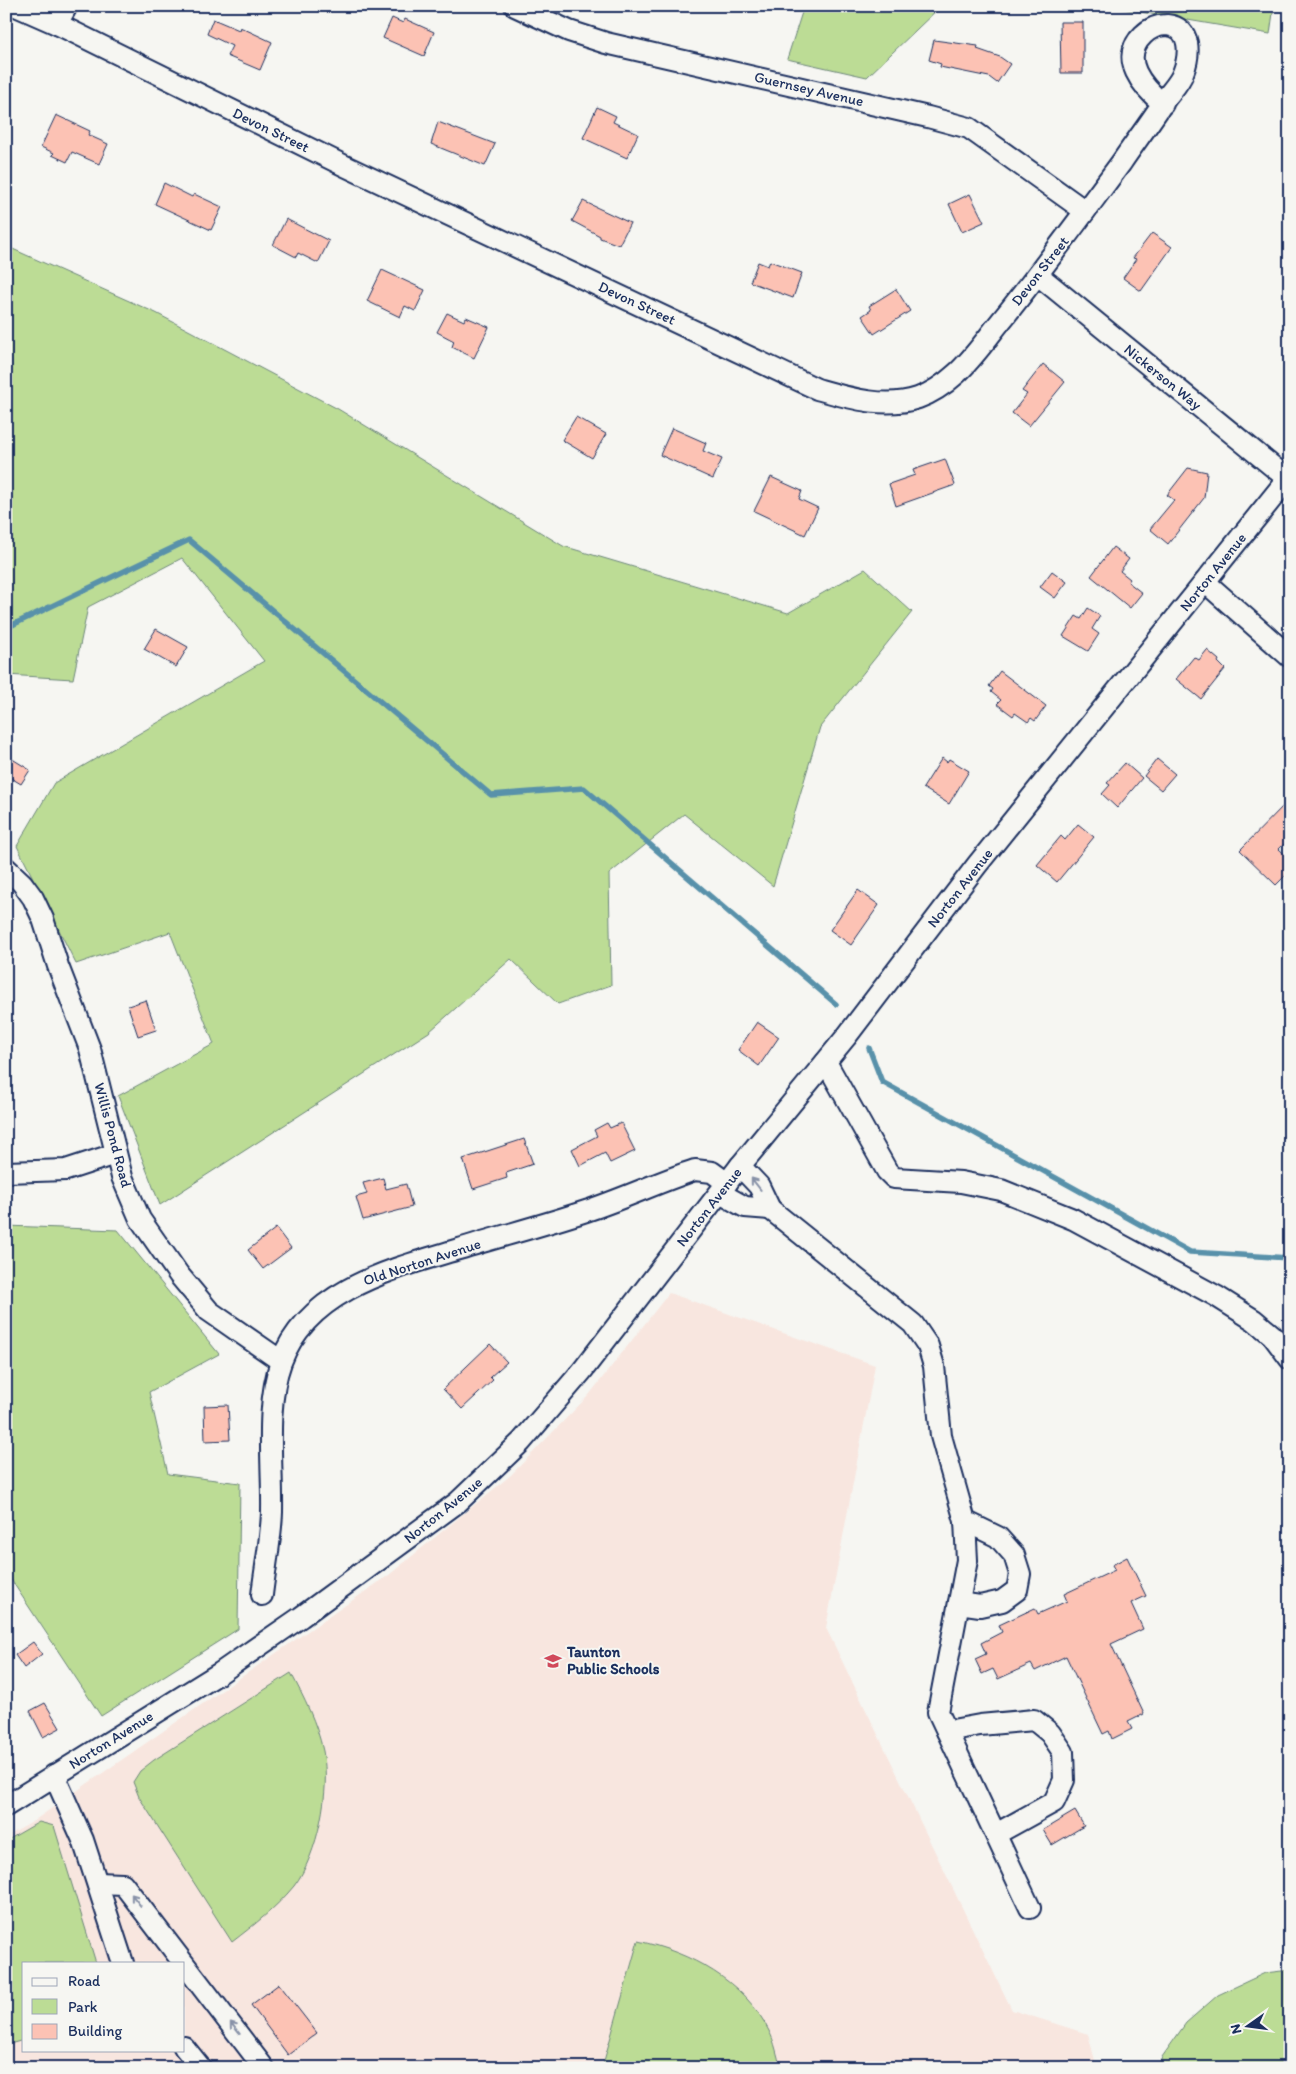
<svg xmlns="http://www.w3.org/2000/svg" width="1296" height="2074" font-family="Itim,sans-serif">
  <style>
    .built { fill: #f8e6df; fill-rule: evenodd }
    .green { fill: #bcdc95; stroke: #6c867a }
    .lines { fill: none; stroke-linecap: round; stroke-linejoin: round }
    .stream { stroke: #5991aa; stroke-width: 5.5 }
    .building { fill: #fcc2b4; stroke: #1b2f5e }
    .minor-casing { stroke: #1b2f5e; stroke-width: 24 }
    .minor { stroke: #f6f6f2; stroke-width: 20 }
    .oneway { stroke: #8892a8 }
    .labels { text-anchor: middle; stroke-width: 4; stroke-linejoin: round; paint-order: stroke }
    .street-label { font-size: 15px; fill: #1b2f5e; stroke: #f6f6f2 }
    .poi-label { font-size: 15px; font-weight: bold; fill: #1b2f5e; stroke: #f6f6f2; text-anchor: start }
  </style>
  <rect width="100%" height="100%" fill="#f6f6f2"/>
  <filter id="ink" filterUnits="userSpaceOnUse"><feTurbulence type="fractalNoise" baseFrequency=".02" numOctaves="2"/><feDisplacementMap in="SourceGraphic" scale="10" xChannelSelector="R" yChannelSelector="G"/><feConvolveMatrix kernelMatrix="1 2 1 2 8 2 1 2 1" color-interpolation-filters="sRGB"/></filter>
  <g filter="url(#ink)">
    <path class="built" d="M669,1293L875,1365L826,1628L1012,2010L1088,2034L1097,2068H6V1837L29,1824L389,1575L511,1475L589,1395ZM24,1963H184V2050H24Z"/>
    <g class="green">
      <path d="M804,6H941L867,77L787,59Z"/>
      <path d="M1105,6H1274L1270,34Z"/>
      <path d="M6,246L156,313L338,409L563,546L788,613L865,569L912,612L820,727L773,886L684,814L609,874L611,985L558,1004L511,959L429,1032L160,1205L118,1096L214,1044L170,932L76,964L17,846L54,783L264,661L182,558L88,607L73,679L6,675Z"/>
      <path d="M6,1226L118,1230L219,1354L149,1392L168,1474L240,1483L238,1629L101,1716L6,1572Z"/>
      <path d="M291,1673C304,1698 317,1723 323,1751C331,1789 318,1855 294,1886C276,1908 254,1925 232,1942L139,1797L133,1782L140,1771L154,1760Z"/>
      <path d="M39,1822L54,1826L96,1963H24V2040L6,2045V1841Z"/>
      <path d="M638,1941C689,1952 745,1981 769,2031C775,2042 777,2056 781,2068H602Z"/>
      <path d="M1290,1970V2068H1158L1162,2057L1186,2023L1218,1995L1265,1973Z"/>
    </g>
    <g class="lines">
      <g class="stream">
        <path d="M6,628L189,540L491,795L584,788L836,1004"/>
        <path d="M869,1048L882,1082L1190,1252L1290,1258"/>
      </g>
    </g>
    <g class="building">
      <path d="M392,18L403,23L405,19L434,32L424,56L383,38Z"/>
      <path d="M213,19L239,30L240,27L272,42L260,70L227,56L232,46L207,34Z"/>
      <path d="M1060,22H1083V73H1061Z"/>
      <path d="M934,40L978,46L977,49L1000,57L1010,64L997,83L989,77L940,67L941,64L929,60Z"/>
      <path d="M597,107L616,116L613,122L638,134L627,158L583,138Z"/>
      <path d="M56,115L90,131L88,135L108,144L99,164L72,152L67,162L52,155L54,153L41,147Z"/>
      <path d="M438,122L495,144L485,166L431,144Z"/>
      <path d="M164,183L192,197L194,194L222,207L211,230L155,204Z"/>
      <path d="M970,194L984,222L962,232L949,204Z"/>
      <path d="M583,201L630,223L619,245L600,238V236L572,221Z"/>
      <path d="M286,219L329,241L318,263L298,253L296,257L273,245Z"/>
      <path d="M1152,233L1172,247L1141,291L1123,278L1136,259L1133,258Z"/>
      <path d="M770,261L802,273L793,298L750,282L758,262L768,266Z"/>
      <path d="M382,270L425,290L415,311L405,306L400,317L367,301Z"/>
      <path d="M896,289L910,311L874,334L862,316L871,310L869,306Z"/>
      <path d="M447,313L464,321L466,317L489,327L474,358L452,347L454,341L437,332Z"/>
      <path d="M1043,364L1065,382L1029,426L1012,413L1027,394L1022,391Z"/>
      <path d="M576,417L606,434L592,458L562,440Z"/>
      <path d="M672,428L706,443L703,451L722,459L713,479L660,455Z"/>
      <path d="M945,459L955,485L896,506L889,484L915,475L913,470Z"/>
      <path d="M1188,468L1207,472L1204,498L1168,544L1150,529L1174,500L1167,495Z"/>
      <path d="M771,477L802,491L799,499L818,508L805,535L754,511Z"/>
      <path d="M1113,547L1129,559L1120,571L1130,579L1128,582L1142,593L1130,608L1091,576Z"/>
      <path d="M1052,571L1067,582L1055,598L1040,587Z"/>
      <path d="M1088,608L1100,616L1092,629L1099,634L1088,651L1063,636L1076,616L1081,619Z"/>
      <path d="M156,629L188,647L176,667L144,649Z"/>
      <path d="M1207,650L1219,660L1218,662L1225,669L1201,699L1176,679L1194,657L1199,660Z"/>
      <path d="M1000,671L1046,706L1035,721L1031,718L1028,722L1015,713L1013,716L997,704L1001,700L991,692L993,689L989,686Z"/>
      <path d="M6,755L30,770L21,784L6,775Z"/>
      <path d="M942,758L947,762L949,759L969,771L949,804L923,788Z"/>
      <path d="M1157,759L1175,774L1161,790L1144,776Z"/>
      <path d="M1125,763L1142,778L1117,808L1102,794L1110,785L1107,783Z"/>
      <path d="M1290,799V838L1279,849L1290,859V871L1276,885L1240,850Z"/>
      <path d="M1078,824L1094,837L1057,882L1037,865L1061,836L1065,840Z"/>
      <path d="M858,890L879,905L851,945L830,930Z"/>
      <path d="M146,1000L156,1030L138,1036L128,1006Z"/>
      <path d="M757,1022L779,1037L759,1066L738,1050Z"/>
      <path d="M607,1123L610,1128L621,1123L635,1151L610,1163L605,1153L580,1166L572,1149L597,1136L594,1130Z"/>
      <path d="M524,1139L533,1164L506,1173L507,1178L473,1189L463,1159Z"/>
      <path d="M383,1178L386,1189L406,1184L412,1207L363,1220L356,1197L367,1194L363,1183Z"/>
      <path d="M276,1228L291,1248L263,1269L248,1250Z"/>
      <path d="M490,1344L507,1362L490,1377L493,1380L462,1409L443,1389Z"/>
      <path d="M228,1405L230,1440L205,1441L204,1406Z"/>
      <path d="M1127,1557L1146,1596L1131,1603L1143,1629L1111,1644L1144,1714L1128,1722L1132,1729L1112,1739L1109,1731L1103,1734L1066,1656L1035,1671L1031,1664L998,1679L993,1669L982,1674L975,1659L986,1654L981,1643L1002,1632L999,1625L1035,1608L1038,1614L1067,1601L1064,1594L1115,1570L1112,1565Z"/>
      <path d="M33,1642L42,1654L24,1668L15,1655Z"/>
      <path d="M45,1703L60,1728L43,1737L30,1711Z"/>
      <path d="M1075,1811L1084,1826L1052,1845L1043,1830Z"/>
      <path d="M279,1984L317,2033L288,2055L251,2005Z"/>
    </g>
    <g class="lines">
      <g class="minor-casing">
        <g id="minor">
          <path d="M16,6L57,24L345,166L817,389C849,398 885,409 918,398C932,393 945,384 956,374C974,358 989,335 1005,316C1045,266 1083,214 1121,163C1136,141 1152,120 1166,98C1172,90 1180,82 1183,73C1190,55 1192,27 1167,25C1158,25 1149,29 1143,35C1118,59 1143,87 1163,104"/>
          <path d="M515,6L569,31L606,43L928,117L969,128L1085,211"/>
          <path d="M57,24L67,6"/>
          <path d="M1038,275L1288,479"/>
          <path d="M1205,582L1290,657"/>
          <path d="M6,868L22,883L33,898L43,919L58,966L90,1049L122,1177L140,1219L179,1275L209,1311L281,1361"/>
          <path d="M826,1062L887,1171L894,1178L961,1182L1001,1190L1073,1219L1216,1296L1254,1320L1272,1335L1290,1359"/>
          <path d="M6,1172L66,1170L115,1154"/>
          <path d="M720,1193L745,1207L770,1209L759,1186L740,1166"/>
          <path d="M770,1209L913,1324L928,1346L934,1366L941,1436L965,1521L967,1560L938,1712L1030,1908"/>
          <path d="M262,1595C265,1568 271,1540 272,1512C273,1466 265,1405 281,1362C308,1289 393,1269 459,1249C501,1236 544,1225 586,1211C623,1199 658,1182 695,1170L712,1172L727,1183"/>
          <path d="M959,1603L980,1606L1002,1601L1017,1590L1020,1574L1014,1555L998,1537L965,1521"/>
          <path d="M947,1731L980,1725L1034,1720L1050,1733L1063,1752L1064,1780L1054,1802L996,1834"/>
          <path d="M54,1775L83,1840L123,1963"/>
          <path d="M6,1806L220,1673L301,1617L458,1502L521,1442L582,1371L740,1166L846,1037L977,865L1290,476"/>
          <path d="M98,1883L123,1884L264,2068"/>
          <path d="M184,2047L201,2068"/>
        </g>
      </g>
      <use href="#minor" class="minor"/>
    </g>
    <defs><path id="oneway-shaft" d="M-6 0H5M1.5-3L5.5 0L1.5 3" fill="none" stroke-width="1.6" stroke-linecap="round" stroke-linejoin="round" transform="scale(1.25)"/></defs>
    <g class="oneway">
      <use href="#oneway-shaft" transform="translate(756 1184) rotate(-128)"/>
      <use href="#oneway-shaft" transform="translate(136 1900) rotate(-128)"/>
      <use href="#oneway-shaft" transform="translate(235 2028) rotate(-128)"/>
    </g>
  </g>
  <defs>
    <g id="school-bare" transform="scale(1.35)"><path d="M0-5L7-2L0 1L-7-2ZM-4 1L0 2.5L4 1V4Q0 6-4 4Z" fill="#d1495b" stroke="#f6f6f2" stroke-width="2.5" paint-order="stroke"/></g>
  </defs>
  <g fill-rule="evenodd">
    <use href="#school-bare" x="553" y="1661"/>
  </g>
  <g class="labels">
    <g class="street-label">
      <text transform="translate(809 89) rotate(13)" y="5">Guernsey Avenue</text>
      <text transform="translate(271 130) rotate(26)" y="5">Devon Street</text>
      <text transform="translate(1040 271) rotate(-52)" y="5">Devon Street</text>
      <text transform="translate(637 303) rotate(25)" y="5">Devon Street</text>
      <text transform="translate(1163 377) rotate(39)" y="5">Nickerson Way</text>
      <text transform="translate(1213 572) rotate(-51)" y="5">Norton Avenue</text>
      <text transform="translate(960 888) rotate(-52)" y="5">Norton Avenue</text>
      <text transform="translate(113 1135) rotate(75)" y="5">Willis Pond Road</text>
      <text transform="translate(709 1207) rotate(-52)" y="5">Norton Avenue</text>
      <text transform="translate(422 1262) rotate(-18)" y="5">Old Norton Avenue</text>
      <text transform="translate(443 1510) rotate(-39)" y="5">Norton Avenue</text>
      <text transform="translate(111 1740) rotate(-32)" y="5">Norton Avenue</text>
    </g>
    <g class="poi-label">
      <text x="567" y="1657">Taunton<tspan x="567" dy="17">Public Schools</tspan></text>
    </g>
  </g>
  <rect width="1296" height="2074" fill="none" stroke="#f6f6f2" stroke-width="25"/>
  <rect x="12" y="12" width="1271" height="2049" fill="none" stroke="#1b2f5e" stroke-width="2" filter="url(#ink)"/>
  <rect x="22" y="1962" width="162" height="90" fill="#f6f6f2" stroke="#9ea6b7"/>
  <rect x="32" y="1978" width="25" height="8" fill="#f6f6f2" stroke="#9ea6b7"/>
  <text x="68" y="1986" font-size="15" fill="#1b2f5e">Road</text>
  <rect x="32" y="1999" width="25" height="15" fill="#bcdc95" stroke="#9ea6b7"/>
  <text x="68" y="2012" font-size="15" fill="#1b2f5e">Park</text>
  <rect x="32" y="2024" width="25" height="15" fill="#fcc2b4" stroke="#9ea6b7"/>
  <text x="68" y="2036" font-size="15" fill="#1b2f5e">Building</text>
  <g transform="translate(1248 2026) rotate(256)" stroke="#f6f6f2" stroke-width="4" paint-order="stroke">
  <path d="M0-4L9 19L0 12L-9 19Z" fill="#1b2f5e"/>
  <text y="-8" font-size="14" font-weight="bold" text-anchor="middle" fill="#1b2f5e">N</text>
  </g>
</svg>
